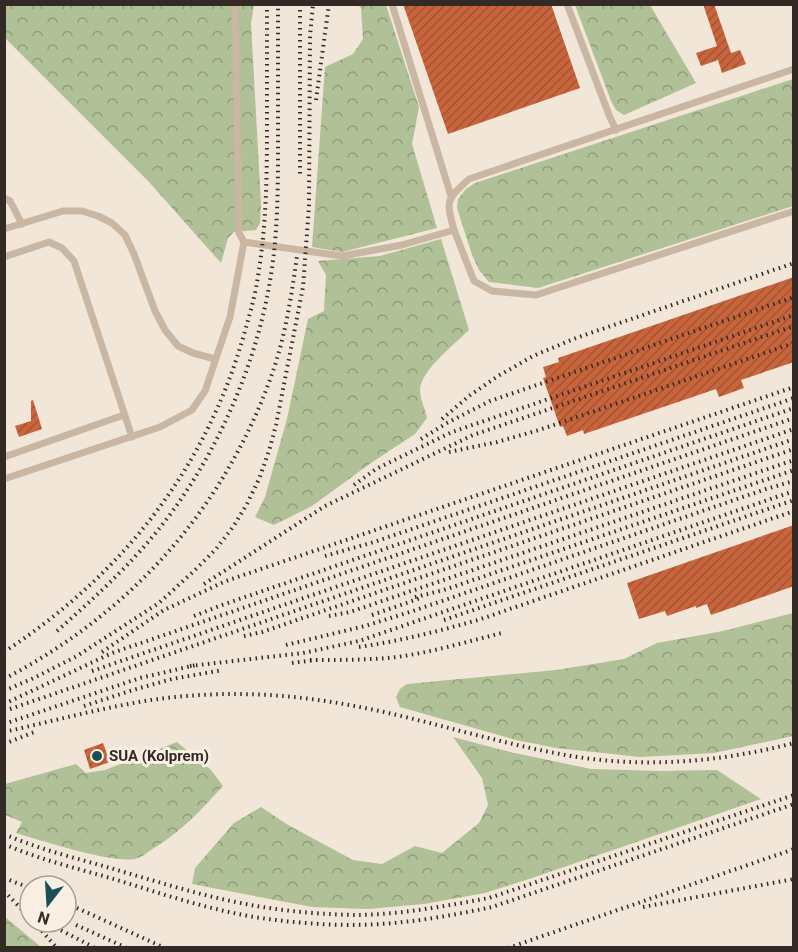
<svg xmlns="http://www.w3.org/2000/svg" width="798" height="952" font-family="Roboto,sans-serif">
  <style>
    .forest { fill: url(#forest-crowns) }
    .building { fill: url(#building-hatch) }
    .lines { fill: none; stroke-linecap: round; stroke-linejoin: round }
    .service { stroke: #c9b6a3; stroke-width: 7 }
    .rail { stroke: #342a25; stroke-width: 4; stroke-dasharray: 1.5 4.5; stroke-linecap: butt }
    .poi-dot { fill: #1a4f56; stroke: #f9f0e3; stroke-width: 2 }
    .labels { text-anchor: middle; stroke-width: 6; stroke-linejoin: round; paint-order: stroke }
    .poi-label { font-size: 15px; font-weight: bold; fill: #342a25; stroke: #f9f0e3; text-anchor: start }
  </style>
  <defs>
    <pattern id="forest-crowns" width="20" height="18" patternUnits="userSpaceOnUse" patternTransform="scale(1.5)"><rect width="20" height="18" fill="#b0c097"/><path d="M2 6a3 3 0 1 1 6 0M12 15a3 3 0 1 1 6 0" fill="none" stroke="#909c7b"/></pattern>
    <pattern id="building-hatch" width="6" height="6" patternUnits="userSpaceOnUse" patternTransform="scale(1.5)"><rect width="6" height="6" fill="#c9653d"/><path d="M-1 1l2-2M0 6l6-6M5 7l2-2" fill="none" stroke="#a45333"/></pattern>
  </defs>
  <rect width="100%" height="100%" fill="#f1e6d7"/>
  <g class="forest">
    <path d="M4,5H254L251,23L261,205L260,223L256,230L234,232L228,238L221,263L149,182L5,38Z"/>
    <path d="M358,5H386L419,107L412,144L437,228L342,252L312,247L325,67L353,54L363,39L361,8Z"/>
    <path d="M575,5H650L696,83L624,115L616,110L611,101Z"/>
    <path d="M793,79V206L538,288L489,282L479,270L472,255L457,208L458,199L466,189L475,183Z"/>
    <path d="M441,239L469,330C456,343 420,371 420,390C420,399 425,409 427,418L415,434L371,463L312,506L274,525L255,517L265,497L287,419L308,319L324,311L326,275L318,261L380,256Z"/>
    <path d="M793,613V736L714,753L640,757L556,748L516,740L400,707L396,697L400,689L407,684L556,670L624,659L657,643L723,631Z"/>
    <path d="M453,737L510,752L591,769L660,771L717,770L761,799L532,878L485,893L424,904L368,909L312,907L192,884L195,868L234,823L261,807L288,825L353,860L382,864L415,846L442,853L479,823L488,805L482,778Z"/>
    <path d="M177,742L211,770L223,786C201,810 182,831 154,848C149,851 144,856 138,858C118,866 40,840 16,833L22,822L5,815V784L76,764L86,773L105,770Z"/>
    <path d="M4,916L41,947H5Z"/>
  </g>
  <g class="building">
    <path d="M403,4H551L580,88L448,134Z"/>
    <path d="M703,4H714L731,53L740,50L746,64L722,73L718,60L701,66L696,53L717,46Z"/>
    <path d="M794,277V362L741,380L744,388L719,397L716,389L584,434L583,430L567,436L563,426L560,427L543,378L546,377L543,367L559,362L558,358Z"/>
    <path d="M33,400L42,429L19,437L15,426L31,421V401Z"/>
    <path d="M794,525V586L711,615L707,604L696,608V606L667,616L665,611L639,619L627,583Z"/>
    <path d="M103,743L110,762L90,769L84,750Z"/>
  </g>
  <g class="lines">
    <g class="service">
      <path d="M235,4L239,233L244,242L342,256L402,245L454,230L474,281L492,291L536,295L794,211"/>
      <path d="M392,4L451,196"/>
      <path d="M567,4L609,115L616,130"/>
      <path d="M4,198L10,201L22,224"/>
      <path d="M4,229L63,211H82L98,216L112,223L125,235L134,254L155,311L165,330L178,346L193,353L215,359"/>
      <path d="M454,230C446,200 446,200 469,179L794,69"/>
      <path d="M4,257L49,242L62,248L74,261L132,437"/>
      <path d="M4,457L124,415"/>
      <path d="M4,479L160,427L192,410L205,391L230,317L244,242"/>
    </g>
    <g class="rail">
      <path d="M300,4V175"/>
      <path d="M316,100L329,4"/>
      <path d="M442,419L469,396L498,376L533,356L576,338L794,263"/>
      <path d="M421,439L447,423L490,401L794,297"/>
      <path d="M449,452L497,442L539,430L794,343"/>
      <path d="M354,485L376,469L452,432L794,315"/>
      <path d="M325,556L374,542L794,398"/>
      <path d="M204,584L325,506L473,435L794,326"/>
      <path d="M415,597L444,590L794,470"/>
      <path d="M372,615L423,597"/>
      <path d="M194,616L222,605L794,408"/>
      <path d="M329,616L350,612L794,460"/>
      <path d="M444,620L794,500"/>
      <path d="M57,631C91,601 125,570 154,535C212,465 255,371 270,281C278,235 278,188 278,141C278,95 278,50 278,4"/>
      <path d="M244,636L262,632L794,449"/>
      <path d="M286,645L365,626L413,611L766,489L794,481"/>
      <path d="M359,647C400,641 439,631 478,620L794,511"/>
      <path d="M4,652C120,576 204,472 243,338C249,317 255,297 258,276C266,228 267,180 267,131C267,89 267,47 267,4"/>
      <path d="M102,652L164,610L226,581L794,387"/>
      <path d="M310,660C336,660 362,660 388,658C427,654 465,642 502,633"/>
      <path d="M292,663L316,660"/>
      <path d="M190,666L303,653L359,641L794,491"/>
      <path d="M92,671L794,429"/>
      <path d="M4,679C127,615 219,515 268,385C284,344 291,300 297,256"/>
      <path d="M4,691L36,677L77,656L159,603L195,570L216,549L233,527L247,504L259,479L269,451L276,425L303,287L309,206L310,36L313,4"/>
      <path d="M4,704L112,653L794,418"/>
      <path d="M84,706L133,690L172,679L223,670"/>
      <path d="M10,709L794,439"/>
      <path d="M4,724L140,678L196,665"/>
      <path d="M4,732C53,721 101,708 151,700C206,692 262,692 318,700C400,711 479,739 560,754C638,769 717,763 794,743"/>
      <path d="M4,744L37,731"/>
      <path d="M4,834C40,850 80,859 117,870C155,881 193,893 231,901C272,910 312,914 354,915C399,915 445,906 489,898L794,795"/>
      <path d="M4,844C40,860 80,869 117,880C169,896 222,914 276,920C317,925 361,927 403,922C433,919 463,913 492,907L794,804"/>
      <path d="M4,878L30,888"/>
      <path d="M4,891L30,918"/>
      <path d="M66,903L165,948"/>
      <path d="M643,907L794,879"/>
      <path d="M34,922L57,948"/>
      <path d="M45,922L95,948"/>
      <path d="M76,925L127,948"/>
      <path d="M508,948L794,849"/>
    </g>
  </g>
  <circle class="poi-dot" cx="97" cy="756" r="6"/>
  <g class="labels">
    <g class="poi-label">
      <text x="109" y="761">SUA (Kolprem)</text>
    </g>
  </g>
  <rect width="798" height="952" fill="none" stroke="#342a25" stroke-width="12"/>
  <g transform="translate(48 904) rotate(197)"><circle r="28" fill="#f9f0e3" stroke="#aaa197" stroke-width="1.5"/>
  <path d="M0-4.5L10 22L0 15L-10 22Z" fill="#1a4f56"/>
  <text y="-9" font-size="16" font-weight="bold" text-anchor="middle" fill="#342a25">N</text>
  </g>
</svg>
